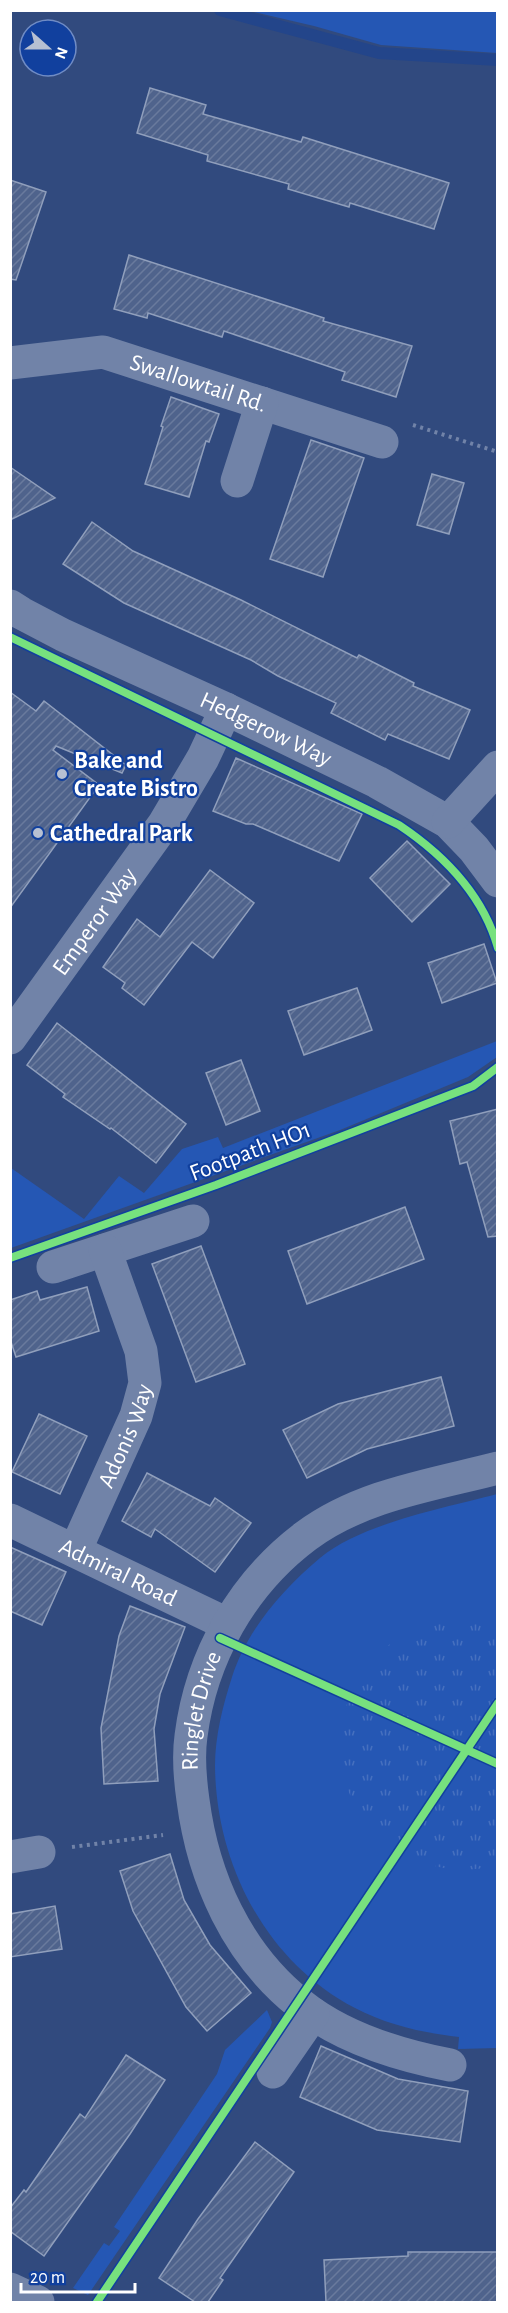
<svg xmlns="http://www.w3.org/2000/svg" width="508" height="2313" font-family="'Alegreya Sans',sans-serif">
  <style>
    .green { fill: #2557b4 }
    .park { fill: url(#park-tufts) }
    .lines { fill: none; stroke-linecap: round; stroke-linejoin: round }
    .stream { stroke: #23458a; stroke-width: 12 }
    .building { fill: url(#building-hatch); stroke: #909fbc; stroke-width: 1.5 }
    .path { stroke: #7183a8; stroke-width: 4; stroke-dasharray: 3 4.5; stroke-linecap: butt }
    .minor { stroke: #7183a8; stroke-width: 33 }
    .cycleway-casing { stroke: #11409e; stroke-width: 11 }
    .cycleway { stroke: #77e17e; stroke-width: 8 }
    .poi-dot { fill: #b7c0d2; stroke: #11409e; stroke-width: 2 }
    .labels { text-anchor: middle; stroke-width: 4.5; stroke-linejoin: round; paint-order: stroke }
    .street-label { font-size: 24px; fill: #fff; stroke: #11409e }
    .poi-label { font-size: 24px; font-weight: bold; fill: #fff; stroke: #11409e; text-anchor: start }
  </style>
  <defs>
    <pattern id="park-tufts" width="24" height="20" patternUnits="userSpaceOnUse" patternTransform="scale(1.5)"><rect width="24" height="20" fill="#2557b4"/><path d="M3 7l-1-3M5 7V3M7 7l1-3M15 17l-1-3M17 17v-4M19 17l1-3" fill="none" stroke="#4670bf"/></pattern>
    <pattern id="building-hatch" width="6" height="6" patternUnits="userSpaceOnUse" patternTransform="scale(1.5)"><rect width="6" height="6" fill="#4f638c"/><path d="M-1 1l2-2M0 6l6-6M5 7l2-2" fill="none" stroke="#697a9d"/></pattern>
  </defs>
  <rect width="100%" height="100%" fill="#314a7e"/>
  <g class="green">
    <path d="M250,11H497V53L381,45L314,26Z"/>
    <path d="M497,1041V1057L468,1077L340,1130L11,1248V1168L84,1219L119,1176L144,1193L182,1149L218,1137L223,1148Z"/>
    <path d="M497,1494V2048L458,2049L459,2037C424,2033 387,2025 355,2008C266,1962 216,1864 215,1766C215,1736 223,1705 232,1677C247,1630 282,1590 320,1558C362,1523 445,1508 497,1494Z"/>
    <path d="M267,2010L272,2022L270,2028L88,2295L73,2288L104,2243L109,2246L120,2231L114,2227L217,2074L225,2050Z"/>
  </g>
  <path class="park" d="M457,1619L482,1620L498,1624L497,1865C472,1872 446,1871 421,1862C318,1824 313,1682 409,1632C424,1624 441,1621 457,1619Z"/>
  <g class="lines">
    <path class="stream" d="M220,10L379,53L498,60"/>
  </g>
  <g class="building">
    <path d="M150,88L206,105L203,114L301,142L303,137L449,183L434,229L350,203L349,207L288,189L289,184L207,161L208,155L137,133Z"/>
    <path d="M10,180L46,192L16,280L10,279Z"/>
    <path d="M129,255L324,318L323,321L412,346L396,397L342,380L345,372L224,331L222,337L148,313L147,318L114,309Z"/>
    <path d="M171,397L219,414L209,442L206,441L189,497L145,484L163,427L161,426Z"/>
    <path d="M311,440L364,458L323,577L270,559Z"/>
    <path d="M10,467L55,498L10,520Z"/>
    <path d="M432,474L464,483L449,534L417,525Z"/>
    <path d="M92,522L133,551L241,600L357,658L359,655L414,683L413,686L470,710L449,759L388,734L385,740L331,713L336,703L278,676L251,660L124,603L63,564Z"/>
    <path d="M10,692L36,711L44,701L126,765L122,773L56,746L53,750L99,785L10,908Z"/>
    <path d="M236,758L362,814L339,861L253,824H246L213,811Z"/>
    <path d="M407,841L450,884L412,922L370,878Z"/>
    <path d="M210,870L254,903L213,958L192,942L144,1005L122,988L125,983L103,967L137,919L160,937Z"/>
    <path d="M484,944L497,983L442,1003L428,963Z"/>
    <path d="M357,988L372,1030L304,1055L288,1011Z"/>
    <path d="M57,1023L186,1124L156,1163L111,1128L110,1129L63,1097L65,1094L27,1065Z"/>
    <path d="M241,1060L260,1111L226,1125L206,1073Z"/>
    <path d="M498,1109V1236L488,1237L467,1162L460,1164L450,1121Z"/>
    <path d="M405,1207L424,1259L307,1304L288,1251Z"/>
    <path d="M201,1246L245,1364L196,1382L152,1264Z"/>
    <path d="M87,1287L99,1331L16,1357L10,1339V1300L37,1291L40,1300Z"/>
    <path d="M441,1377L454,1426L367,1449L307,1478L283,1430L338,1404Z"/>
    <path d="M39,1414L87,1436L60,1494L12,1472Z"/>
    <path d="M147,1473L210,1506L215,1498L251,1523L215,1572L155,1529L151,1537L122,1521Z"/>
    <path d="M10,1547L66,1572L42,1625L10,1611Z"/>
    <path d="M130,1606L185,1627L160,1694L154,1729L158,1781L104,1784L101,1728L119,1636Z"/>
    <path d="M170,1854L184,1900L210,1945L251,1993L207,2031L186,2007L133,1911L120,1871Z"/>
    <path d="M55,1906L62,1949L10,1957V1914Z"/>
    <path d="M321,2046L398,2079L468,2091L460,2142L377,2130L300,2097Z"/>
    <path d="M126,2055L165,2080L130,2134L44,2256L10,2231V2208L24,2190L26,2192L80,2114L85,2118Z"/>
    <path d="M255,2142L294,2172L220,2278L223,2280L208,2302H195L159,2278L198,2219Z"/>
    <path d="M408,2252H498V2302H326L324,2260L408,2256Z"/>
  </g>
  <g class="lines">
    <g class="path">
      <path d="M413,425L498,452"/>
      <path d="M72,1847L163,1835"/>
    </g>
    <g class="minor">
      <path id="s1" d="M10,363L103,352L382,442"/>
      <path d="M237,481L262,403"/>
      <path id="s2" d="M10,606L21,613L63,635L226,709L377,782L448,822L474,849L498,881"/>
      <path d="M448,822L498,767"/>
      <path id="s3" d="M10,1038L164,824L203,758L226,709"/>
      <path d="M53,1267L193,1221"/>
      <path id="s4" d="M10,1520L227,1624"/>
      <path id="s5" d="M75,1551L136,1416L145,1383L141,1351L105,1250"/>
      <path d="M10,1857L39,1852"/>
      <path id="s6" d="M450,2065C398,2055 342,2038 300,2004C237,1954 203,1878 193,1800C190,1779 188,1757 191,1736C201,1657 242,1584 306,1536C361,1495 432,1485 498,1468"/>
      <path d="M273,2072L313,2014"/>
      <path d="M10,2289L38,2302"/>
    </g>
    <g class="cycleway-casing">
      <g id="cycleway">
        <path d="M10,637L399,825C444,855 483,895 498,948"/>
        <path d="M10,1258L216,1185L473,1086L498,1067"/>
        <path d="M220,1638L498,1764"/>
        <path d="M97,2302L498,1703"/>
      </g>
    </g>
    <use href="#cycleway" class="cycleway"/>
  </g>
  <g class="poi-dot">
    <circle cx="62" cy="774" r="6"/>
    <circle cx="38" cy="833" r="6"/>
  </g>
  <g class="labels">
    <g class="street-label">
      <text dy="8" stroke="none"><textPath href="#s1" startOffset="194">Swallowtail Rd.</textPath></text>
      <text dy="8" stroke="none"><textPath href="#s2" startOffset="284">Hedgerow Way</textPath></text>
      <text dy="8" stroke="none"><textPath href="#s3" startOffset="144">Emperor Way</textPath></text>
      <text transform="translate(250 1151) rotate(-21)" y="8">Footpath HO1</text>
      <text dy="8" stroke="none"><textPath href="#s5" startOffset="126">Adonis Way</textPath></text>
      <text dy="8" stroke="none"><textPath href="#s4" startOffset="120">Admiral Road</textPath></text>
      <text dy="8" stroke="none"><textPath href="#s6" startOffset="490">Ringlet Drive</textPath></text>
    </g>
    <g class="poi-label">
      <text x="74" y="768">Bake and<tspan x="74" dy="28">Create Bistro</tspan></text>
      <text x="50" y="841">Cathedral Park</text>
    </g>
  </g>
  <rect width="508" height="2313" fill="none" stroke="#ffffff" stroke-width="24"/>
  <g transform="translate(48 48) rotate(111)"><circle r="28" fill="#11409e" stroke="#708cc5" stroke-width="1.5"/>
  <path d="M0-4.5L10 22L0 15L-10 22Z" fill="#b7c0d2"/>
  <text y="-9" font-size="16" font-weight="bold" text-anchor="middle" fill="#ffffff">N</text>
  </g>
  <path d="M21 2283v9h114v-9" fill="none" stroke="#ffffff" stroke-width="3"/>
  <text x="30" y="2283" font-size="18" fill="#ffffff" stroke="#11409e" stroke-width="4.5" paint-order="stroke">20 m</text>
</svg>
